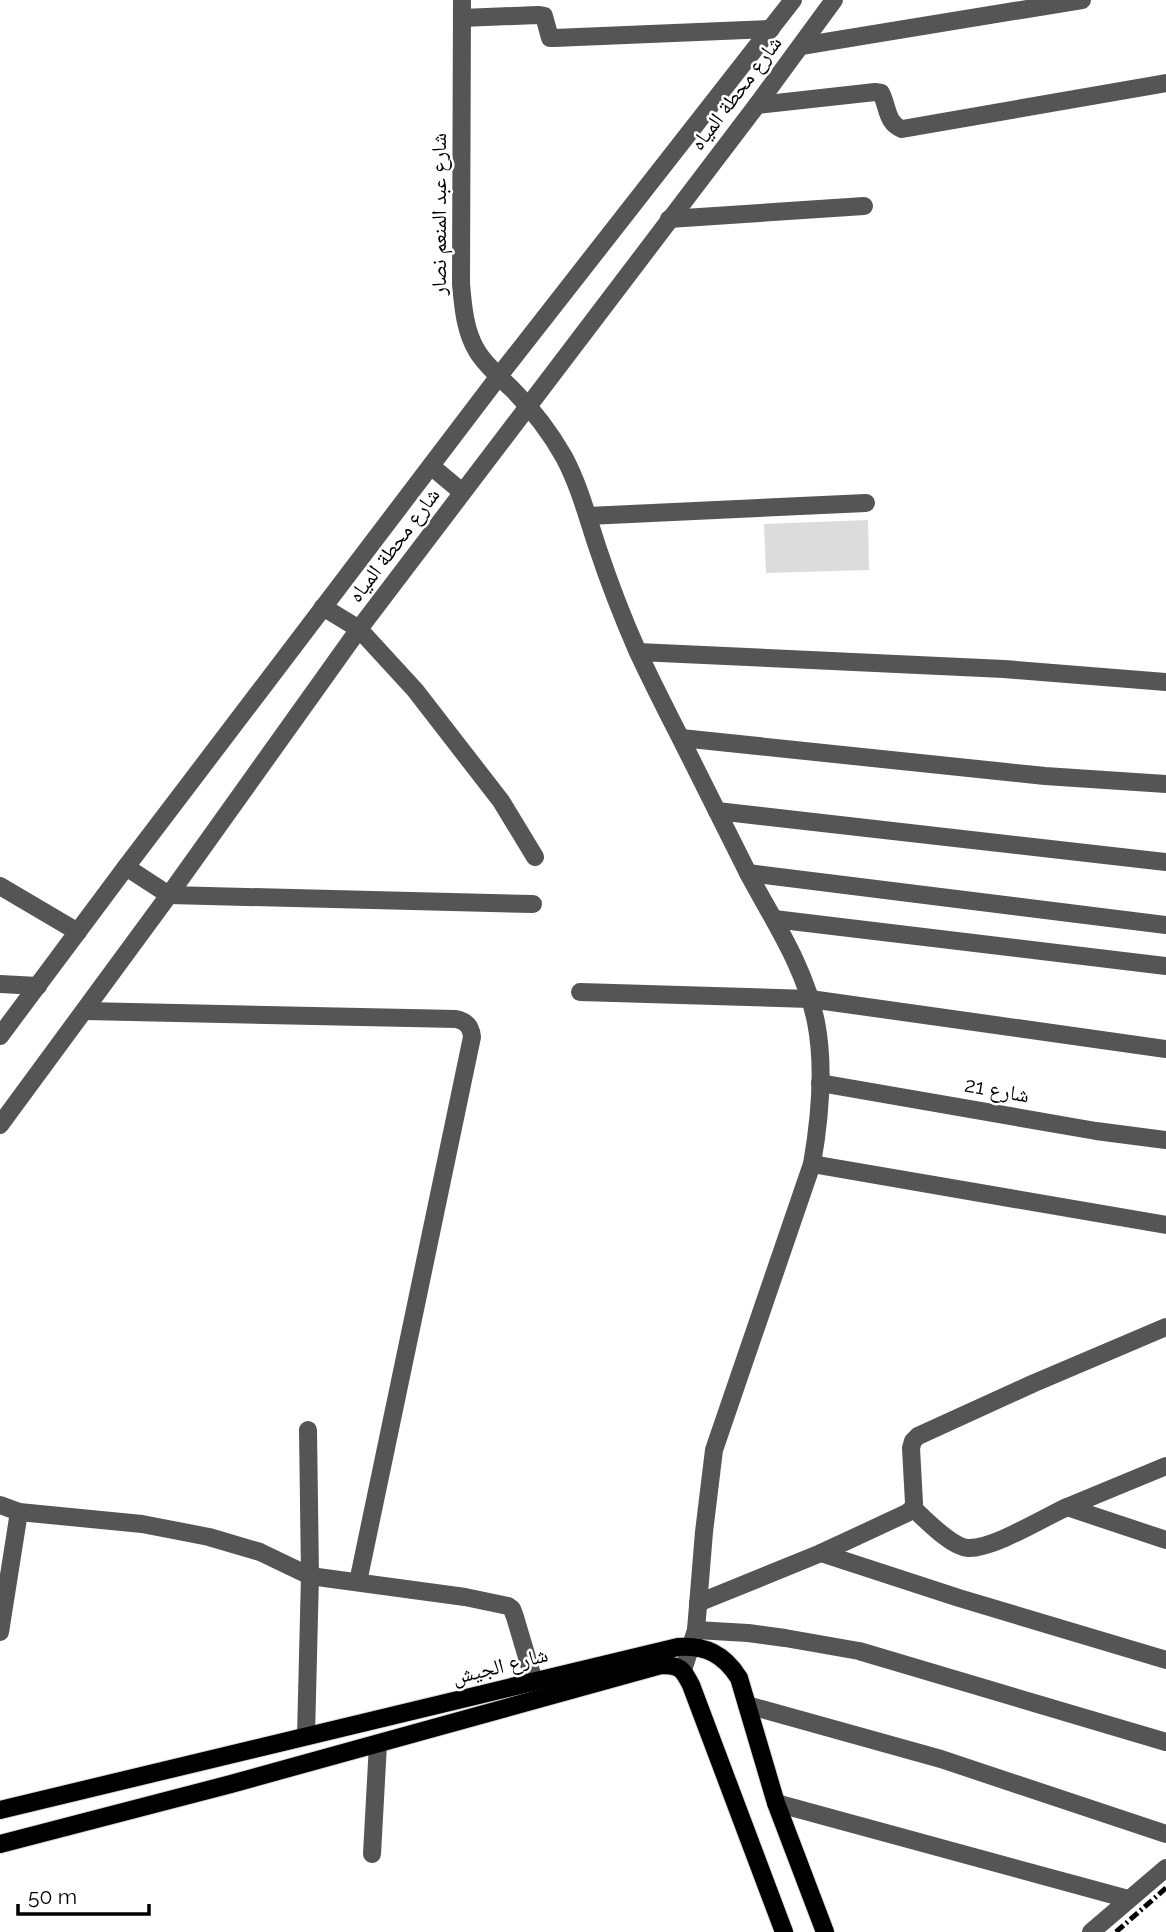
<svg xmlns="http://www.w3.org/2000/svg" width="1166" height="1932" font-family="Raleway,'Noto Naskh Arabic',sans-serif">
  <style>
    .green { fill: #dcdcdc }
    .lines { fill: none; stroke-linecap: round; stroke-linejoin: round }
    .major-casing { stroke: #dbdbdb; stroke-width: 20 }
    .minor { stroke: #555; stroke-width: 18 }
    .major { stroke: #000; stroke-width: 18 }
    .rail { stroke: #000; stroke-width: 5; stroke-dasharray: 10 3.5 2 3.5; stroke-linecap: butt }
    .labels { text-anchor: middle; stroke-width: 5; stroke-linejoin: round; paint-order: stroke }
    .street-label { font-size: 21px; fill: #000; stroke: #fff }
  </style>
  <rect width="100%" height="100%" fill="#fff"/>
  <path class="green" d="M868,520L869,570L766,573L764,524Z"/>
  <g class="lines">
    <g class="major-casing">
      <g id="major">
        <path d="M0,1810L678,1647C705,1645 724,1654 739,1678L776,1803L825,1932"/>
        <path d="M0,1844L231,1784L661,1665C680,1665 683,1669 691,1685L784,1932"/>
      </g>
    </g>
    <g class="minor">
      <path d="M462,0L461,284C463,307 465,331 477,351C486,366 501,378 513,390C533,410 550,432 564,457C579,485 587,516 597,546C609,582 622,616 637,650C654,687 673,723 691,759C710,797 729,835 748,873C774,922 805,967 816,1022C825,1068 820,1118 812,1164L714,1450L704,1532L696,1630L683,1670"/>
      <path d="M462,18L538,15L544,16L550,38H554L771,29"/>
      <path d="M801,46L1082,0"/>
      <path d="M757,105L875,92L881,93C888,106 886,123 902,129L1166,83"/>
      <path d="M669,219L864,206"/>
      <path d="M431,466L462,492"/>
      <path d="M588,516L866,503"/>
      <path d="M323,607L359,629L415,690L501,801L535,857"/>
      <path d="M638,652L1004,669L1166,682"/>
      <path d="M681,738L1045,776L1166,784"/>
      <path d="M717,811L1166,862"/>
      <path d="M126,867L169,895L533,904"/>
      <path d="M748,873L1166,925"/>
      <path d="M0,886L78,932"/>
      <path d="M774,919L1166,966"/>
      <path d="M0,984L38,986"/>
      <path d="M580,992L810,999L1166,1049"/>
      <path d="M85,1011L456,1019C466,1021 471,1026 472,1037L358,1582"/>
      <path d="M0,1036L126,867L499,376L793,0"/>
      <path d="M820,1083L1096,1131L1166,1140"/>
      <path d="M0,1125L169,895L359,629L757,105L834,0"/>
      <path d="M812,1164L1166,1225"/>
      <path d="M0,1505L19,1512L142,1524L209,1537L260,1552L310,1576L465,1597L508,1606L512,1609L515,1617L534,1681"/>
      <path d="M1067,1507L1166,1540"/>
      <path d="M913,1508C925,1519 951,1547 968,1548C993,1549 1043,1518 1067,1507C1100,1493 1133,1480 1166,1466"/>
      <path d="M821,1553L959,1598L1166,1660"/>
      <path d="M698,1603L821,1553L907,1513L913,1508L914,1503L911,1448L913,1441L918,1436L1032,1384L1166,1327"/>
      <path d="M696,1630L748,1633L785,1638L859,1651L1166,1742"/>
      <path d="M0,1632L19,1512"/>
      <path d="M747,1705L941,1759L1166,1834"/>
      <path d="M306,1736L310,1576L308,1430"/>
      <path d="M776,1803L1128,1899"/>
      <path d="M372,1854L378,1744"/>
      <path d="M1091,1932L1166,1868"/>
    </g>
    <use href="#major" class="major"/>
    <path class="rail" d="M1116,1932L1166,1888"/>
  </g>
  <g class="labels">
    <g class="street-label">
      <text transform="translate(736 93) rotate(-53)" y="7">شارع محطة المياه</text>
      <text transform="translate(439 214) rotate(-90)" y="7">شارع عبد المنعم نصار</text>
      <text transform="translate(394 545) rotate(-53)" y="7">شارع محطة المياه</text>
      <text transform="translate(997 1090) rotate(10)" y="7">شارع 21</text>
      <text transform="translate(500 1666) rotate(-14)" y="7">شارع الجيش</text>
    </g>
  </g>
  <path d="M18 1904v10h131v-10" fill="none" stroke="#000000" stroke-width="3.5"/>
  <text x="28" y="1904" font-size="21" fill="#000000" stroke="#ffffff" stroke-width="5" paint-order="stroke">50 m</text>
</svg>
